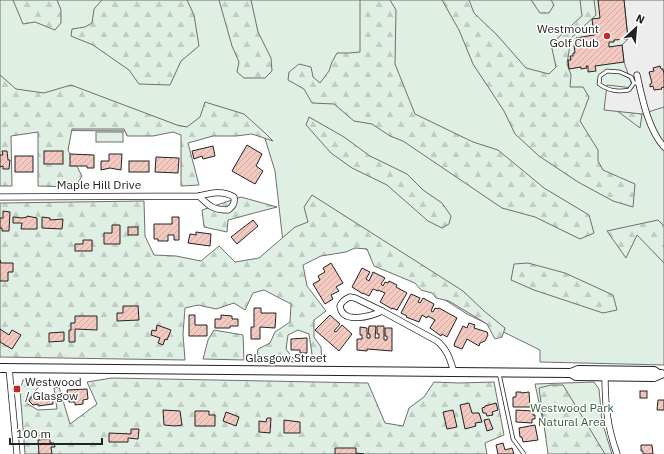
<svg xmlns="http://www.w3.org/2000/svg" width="664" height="454" font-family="'IBM Plex Sans',sans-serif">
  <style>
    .green { fill: #e0efe3; stroke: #6f6f6f }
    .forest { fill: url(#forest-firs); stroke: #6f6f6f }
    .parking { fill: #ededed; stroke: #6f6f6f }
    .building { fill: url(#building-hatch); stroke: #222 }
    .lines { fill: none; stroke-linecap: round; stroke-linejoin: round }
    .lane-casing { stroke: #222; stroke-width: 4.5 }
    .street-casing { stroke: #222; stroke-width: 7 }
    .secondary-casing { stroke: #222; stroke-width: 10 }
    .lane { stroke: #fff; stroke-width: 3 }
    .street { stroke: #fff; stroke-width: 5.5 }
    .secondary { stroke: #fff; stroke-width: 8 }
    .poi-dot { fill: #c62828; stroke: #fff; stroke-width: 1.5 }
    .labels { text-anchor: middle; stroke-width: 3; stroke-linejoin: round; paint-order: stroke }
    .poi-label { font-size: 12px; fill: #222; stroke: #fff; text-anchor: end }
    .street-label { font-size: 12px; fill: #222; stroke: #fff }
    .park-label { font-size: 12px; fill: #2f5e38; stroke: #fff }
  </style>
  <defs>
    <pattern id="forest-firs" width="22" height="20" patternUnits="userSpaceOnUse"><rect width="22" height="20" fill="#e0efe3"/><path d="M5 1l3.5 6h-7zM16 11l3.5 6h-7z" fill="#c0cdc2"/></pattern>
    <pattern id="building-hatch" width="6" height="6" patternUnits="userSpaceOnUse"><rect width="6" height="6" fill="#f3c9c0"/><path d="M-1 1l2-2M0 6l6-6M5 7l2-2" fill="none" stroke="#d0aca5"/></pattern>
  </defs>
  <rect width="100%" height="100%" fill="#fff"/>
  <g class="green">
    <path d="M0,0H664V365L540,362V350L467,314L358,244L285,260L275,171L263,132L0,130Z"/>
    <rect x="96" y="132" width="27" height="10"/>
    <path d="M594,382L599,389L602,422L612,454H550L535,384Z"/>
  </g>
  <g class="forest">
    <path d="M13,0H57L61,10V23L55,30L35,22L23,24Z"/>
    <path d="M102,0H187L194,15L199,46L181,61L170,85L139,84L129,70L93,45L71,36L72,29L85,27L92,23L94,9Z"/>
    <path d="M219,0H251L258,32L271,58L272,71L265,78H244L237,72L239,62L232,46Z"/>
    <path d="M360,0H390L396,10L395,64L415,114L473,142L498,150L544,188L589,215L594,233L580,239L535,217L502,208L403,141L390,136L372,124L354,121L334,104L312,103L304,89L288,80L289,72L299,64L311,67L313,77L320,83L329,71L332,62L337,53H349L360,52Z"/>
    <path d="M442,0H469L474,13L497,35L526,68L549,74L556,67L551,44L582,16L580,0H594L596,15L571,38L567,64L571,75L570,87H583L589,97L580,121L598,150V161L603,170L635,184L633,207L613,201L578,182L539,156L515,134L504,111L473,64L459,30Z"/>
    <path d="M531,0H551L554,5L549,13H540Z"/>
    <path d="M0,75L16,89L44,93L71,85L177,125L187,127L200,117L205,102L244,114L265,133L273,141L252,134L236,136H213L188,143L199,185L181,186V135L173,132L153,136H127L124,129H72L68,150L82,176L75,187L38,186V132L11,136L12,186H0Z"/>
    <path d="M616,110L642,114L640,128Z"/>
    <path d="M309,117L344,137L370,156L407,174L423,190L442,203L451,216L449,224L442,228L428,221L387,185L352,168L331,153L306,125Z"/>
    <path d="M312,195L463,291L484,311L505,328L502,337L495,339L487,324L449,301L436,298L432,293L421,290L415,283L374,266L367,249L355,248L346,252L321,256L303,265L307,286L326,311L314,320V337L321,347L322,361H313L309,334L298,330L288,335L286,349L296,362L256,360L258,349L270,343L275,332L290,322L291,304L264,290L253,293L245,310L234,303L216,309L198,305L185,308L183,334L185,360L0,357V203L144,201L145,236L154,255L176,256L201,261L219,246L235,262L259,258L295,227L308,222L304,207Z"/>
    <path d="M241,197L277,207L228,220L227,232L204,227L202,210Z"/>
    <path d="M658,220L664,226V263L637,235L626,258L607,231Z"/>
    <path d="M528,263L565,273L613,295L617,310L603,313L534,290L511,280L514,264Z"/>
    <path d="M214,330L243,335L244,360L203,359L208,340Z"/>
    <path d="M112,378L368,383L385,423L403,426L409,408L424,397L434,382L459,383L494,382L504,435L485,443L487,454H25L20,390L23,380L37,379L41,384L26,403L38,410L57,409L54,388L59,387L70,424L97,404L87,382Z"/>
    <path d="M551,385H563L605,454H548L539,388Z"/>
  </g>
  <path class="parking" d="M624,0H664V107L642,114L604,110L607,85L633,88L624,62L622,45L628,39Z"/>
  <g class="building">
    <path d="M598,0H624L628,39L614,40V42H609V47L622,45L624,62L595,66L596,71L588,72V66H586L587,68L581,69V67L569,69L568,60H571L570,56H573V53H575L574,45H576V38L594,35L592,19L600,18Z"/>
    <path d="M660,66L661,69H663L664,74V87L661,88L662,89L654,90L653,86L650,87V84L652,83L649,72L654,71L653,68Z"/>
    <path d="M247,145L262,154L256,166L263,171L255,184L232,171Z"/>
    <path d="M213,146L215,156L203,159L202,156L194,159L192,151Z"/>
    <path d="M2,151H7L8,160H10L9,169H3V166L0,167V155H3Z"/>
    <rect x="44" y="151" width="19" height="13"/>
    <path d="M70,154L94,155V168H87V166H70Z"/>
    <path d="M109,154H122L121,170L110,168L101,170V161H109Z"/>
    <rect x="15" y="156" width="18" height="16"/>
    <path d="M156,157L179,158L178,173L155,172Z"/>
    <rect x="129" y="161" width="20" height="11"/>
    <path d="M3,211L10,212L9,231H2V228H0V218H3Z"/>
    <path d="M27,216L37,218V229H21L22,223H13V217L22,218L27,217Z"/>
    <path d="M42,217L50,218V220L63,219L62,229L42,228Z"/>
    <path d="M172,217H179V240H174V235H168V241H158V239H154V224H172Z"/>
    <path d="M253,220L258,226L237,244L231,237Z"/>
    <path d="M112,225H120V244H104V233H112Z"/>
    <rect x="128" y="227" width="10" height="8"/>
    <path d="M196,232L211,234L210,246L188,243L190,234L196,235Z"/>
    <path d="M83,240H92V251H75V244H83Z"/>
    <path d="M0,260L1,263H13V272H8V281H0Z"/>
    <path d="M331,263L343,283L336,287L339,291L331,295L333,299L325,304L313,284L320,280L318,276L325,272L323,268Z"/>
    <path d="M362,268L370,272L366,279L369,281L373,272L385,278L381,284L383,286L385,282L388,283L389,281L397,285L396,287L407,293L397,310L392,308V309L380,302L385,293L378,290V291L373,289L369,296L363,293V294L352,287Z"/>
    <path d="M411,294L420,298L418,302L420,303L423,298L434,304L431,311L433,312L435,308L438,309L439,308L457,318L447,337L442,334L441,336L430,328L435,320L428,316L427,318L422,315L419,322L406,317L407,316L401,313Z"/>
    <path d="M123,306H138L139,320L117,321V313H123Z"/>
    <path d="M254,308H261V313H276L275,328L260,327V339H251V327H254Z"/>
    <path d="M189,315H195V325H207V336H189Z"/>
    <path d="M221,315L232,316V319H238V326H230V328H215V319H221Z"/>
    <path d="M330,315L340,324L334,331L336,332L342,325L352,334L339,351L315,330Z"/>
    <path d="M75,316H97V330L75,329V342H69V330H71V323H75Z"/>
    <path d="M469,323L475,325L474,328L487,332L488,335L485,341L480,343L479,346L467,339L462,349L454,346L455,342L463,326L467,328Z"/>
    <path d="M157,325L171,330L167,340L165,339L163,345L158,343L160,338L151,335L152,330L156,331Z"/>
    <path d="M369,326H376L375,338H379V334H377V326H384V340H387V336H385V328H392V351L367,349V351L357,350V339H362V335H360V327L367,328V338H370V334H368Z"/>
    <path d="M0,329L9,335L12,330L21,335L12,349L0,342Z"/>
    <path d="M64,332V341L49,342V333Z"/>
    <path d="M307,338V353H300V350H291V339Z"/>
    <path d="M87,389L88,399L83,400V404L75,405V402H69L67,390Z"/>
    <rect x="640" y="391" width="7" height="7"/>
    <path d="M516,392H521V393L529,392L530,407H513V397H516Z"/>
    <path d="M34,394L38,397L53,395V404L38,406V404L33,405L29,401Z"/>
    <path d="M658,400H664V410H657Z"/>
    <path d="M469,403L472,413H479L482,422L475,423L476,426L465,429L460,405Z"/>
    <path d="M496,403L498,410L492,412L493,415L487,416L486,413H483L482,408L485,407V406Z"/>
    <path d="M163,410L180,411L182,425L175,426L164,425Z"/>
    <path d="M453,410L457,427L447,429L443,412Z"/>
    <path d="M516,410L533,411V415H535V419H532V423L516,422Z"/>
    <path d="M195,411H209V415H215V426H195Z"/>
    <path d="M226,412L239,417L236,426L223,421Z"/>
    <path d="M267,418H271L270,433L259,432V421L266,422Z"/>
    <path d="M489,419L493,429L487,431L484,420Z"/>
    <path d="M284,420L300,422V433H284Z"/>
    <path d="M535,425L538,440L523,442L522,437H520L519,428Z"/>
    <path d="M131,429H139L138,439L128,438V442H109V433L131,434Z"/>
    <path d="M50,439V443H54L55,447H51L52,454H39L38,440Z"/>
    <path d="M503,443L505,450L512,448L514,454H498L496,445Z"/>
    <path d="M641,445H652L653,454H643V451H641Z"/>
    <path d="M335,448H356V453L364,454H335Z"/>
  </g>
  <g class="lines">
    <g class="lane-casing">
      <g id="lane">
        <path d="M634,83L631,77L620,72L607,71L600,76L599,84C609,91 617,92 629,90L634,83H638"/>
        <path d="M499,373L513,439L524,454"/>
      </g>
    </g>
    <g class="street-casing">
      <g id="street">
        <path d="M637,75C642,98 648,129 664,147"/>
        <path d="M0,197L199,196C211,193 223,190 234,197C235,204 233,206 228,210C213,210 209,206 199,196"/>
        <path d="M350,297L355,298L382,311C372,316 342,325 340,306C342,301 345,299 350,297Z"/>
        <path d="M382,311L437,341C447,349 450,359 454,372"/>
        <path d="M9,368L17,454"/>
        <path d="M605,375C605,404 607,426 617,454"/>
      </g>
    </g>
    <g class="secondary-casing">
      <g id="secondary">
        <path d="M0,368L571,373L578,370L654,371L658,374"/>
        <path d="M571,373L576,376L654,377L661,374"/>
      </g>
    </g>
    <use href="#lane" class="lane"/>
    <use href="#street" class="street"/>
    <use href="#secondary" class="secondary"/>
  </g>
  <g class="poi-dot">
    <circle cx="607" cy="36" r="4"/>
    <rect x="13" y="385" width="8" height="8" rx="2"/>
  </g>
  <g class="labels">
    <g class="poi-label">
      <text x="599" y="33">Westmount<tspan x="599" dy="14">Golf Club</tspan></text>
      <text x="25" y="386" text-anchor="start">Westwood<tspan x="25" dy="14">/ Glasgow</tspan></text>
    </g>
    <g class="street-label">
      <text x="99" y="189">Maple Hill Drive</text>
      <text x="286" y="362">Glasgow Street</text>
    </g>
    <g class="park-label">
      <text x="572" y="412">Westwood Park<tspan x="572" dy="14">Natural Area</tspan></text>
    </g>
  </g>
  <g transform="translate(636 28) rotate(26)" stroke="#ffffff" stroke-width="3" paint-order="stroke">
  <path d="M0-3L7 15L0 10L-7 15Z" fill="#222222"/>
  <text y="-6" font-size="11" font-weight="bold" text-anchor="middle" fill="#222222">N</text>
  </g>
  <path d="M10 438v6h92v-6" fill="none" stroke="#222222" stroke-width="2"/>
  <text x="16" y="438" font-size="12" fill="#222222" stroke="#ffffff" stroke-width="3" paint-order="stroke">100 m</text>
</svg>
